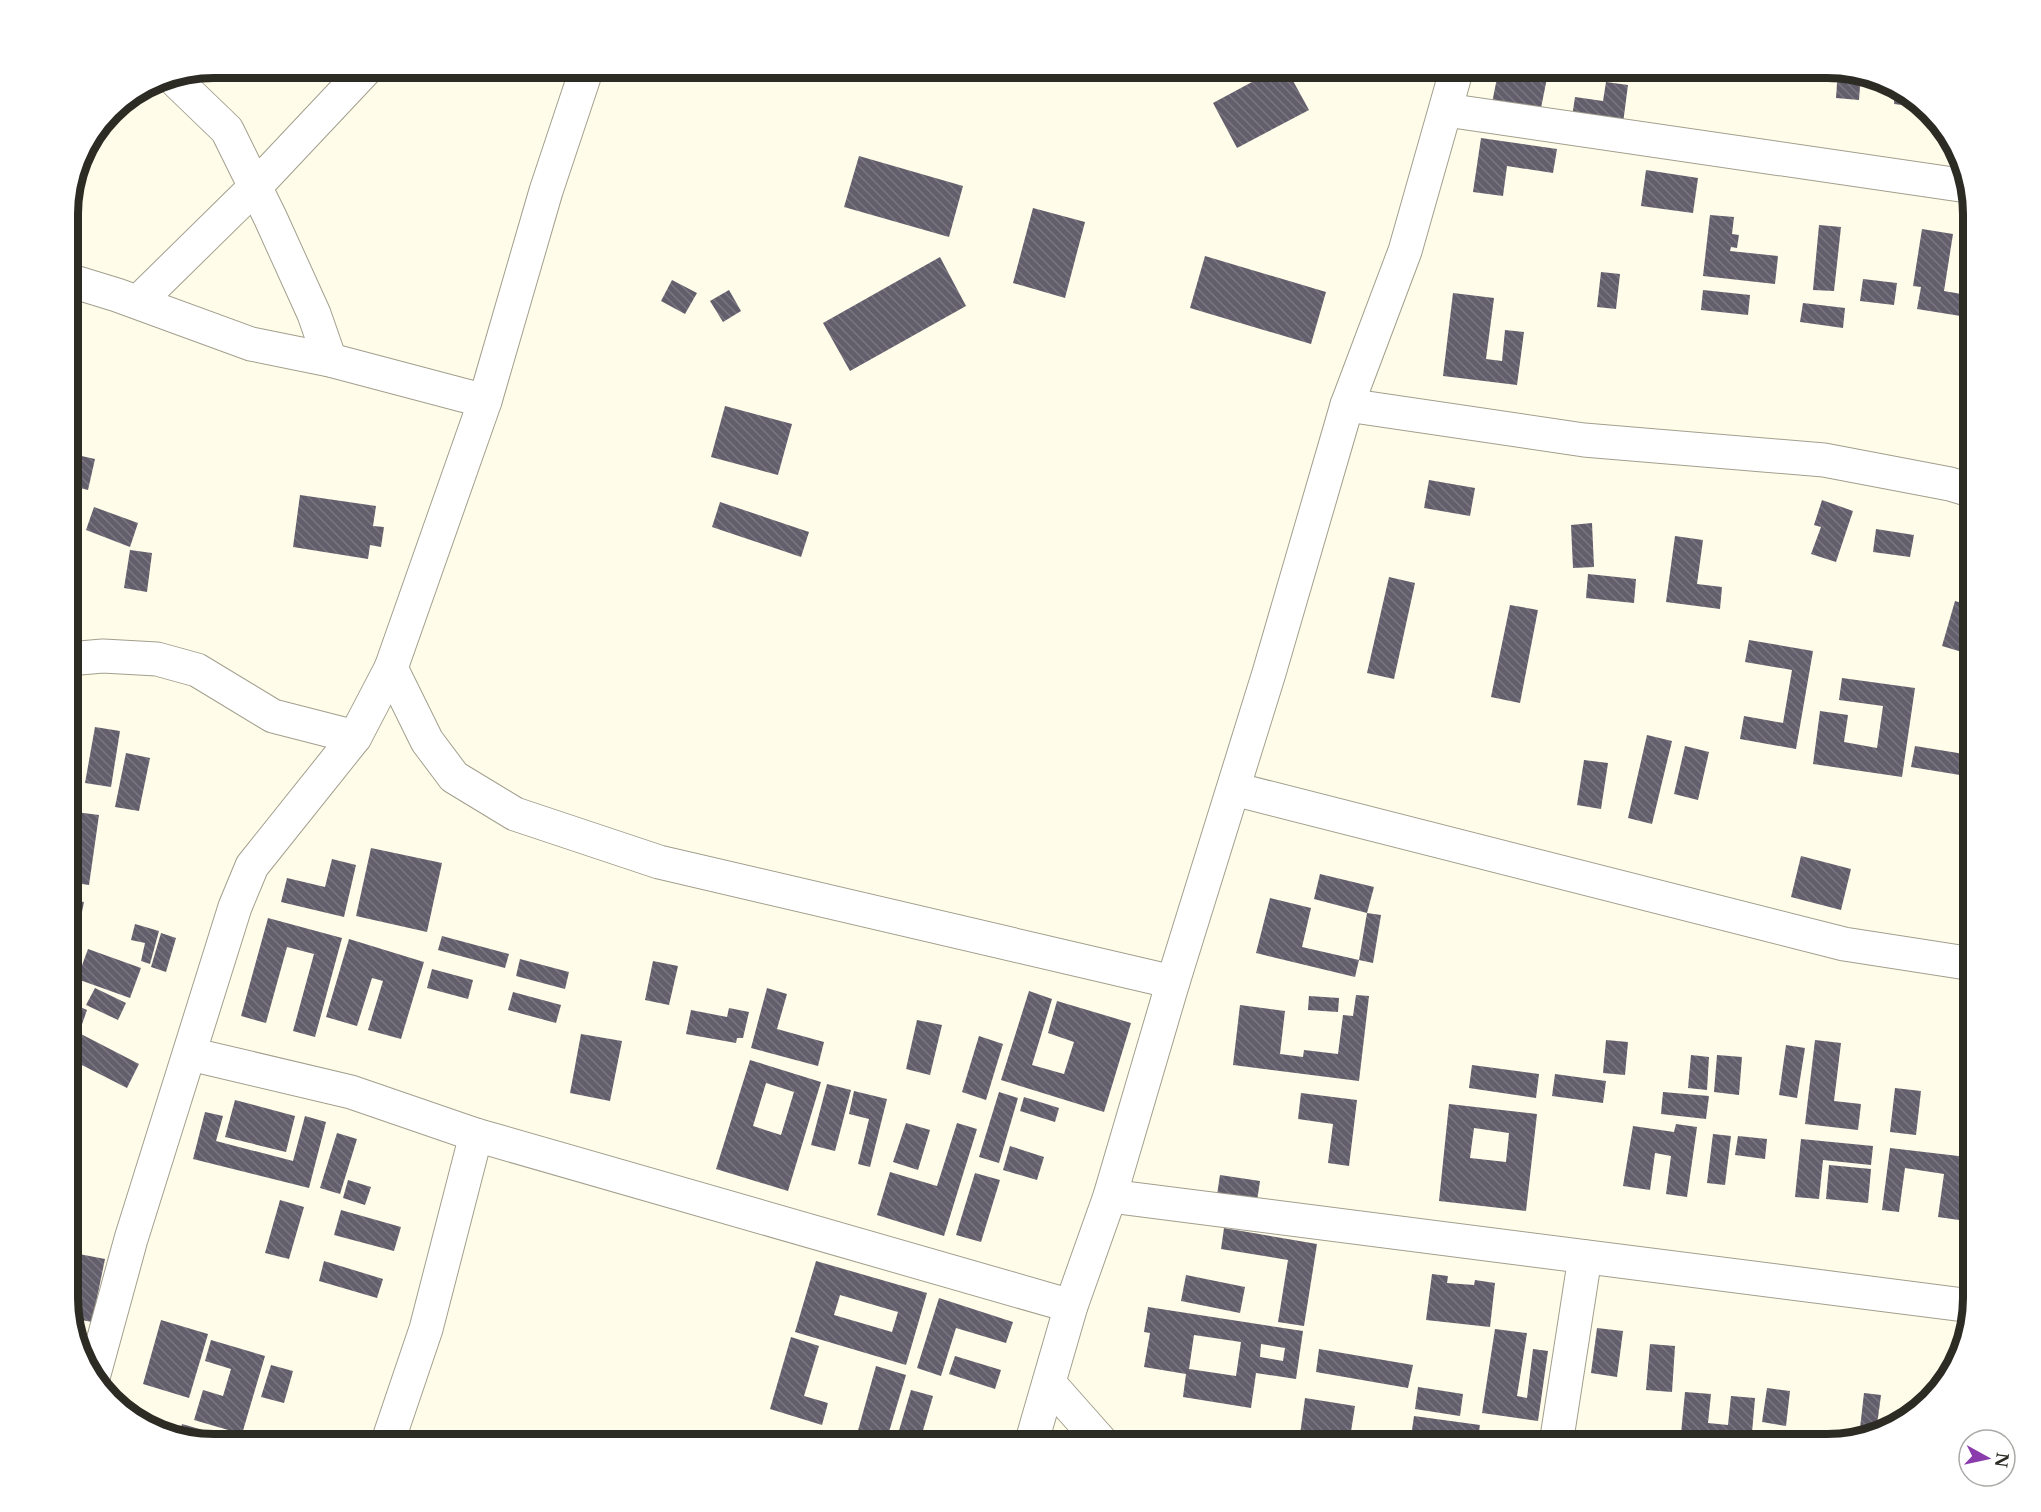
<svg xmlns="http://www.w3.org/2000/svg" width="2041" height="1512" font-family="'Libre Baskerville',serif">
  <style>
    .building { fill: url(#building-back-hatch); fill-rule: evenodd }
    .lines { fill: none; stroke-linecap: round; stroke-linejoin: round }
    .minor-casing { stroke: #a29f8e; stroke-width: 35 }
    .minor { stroke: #fff; stroke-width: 33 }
    .rim { fill: none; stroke: #2c2b24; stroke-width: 8 }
  </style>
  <defs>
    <pattern id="building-back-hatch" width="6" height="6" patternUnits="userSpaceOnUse" patternTransform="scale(1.5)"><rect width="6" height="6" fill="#625e6c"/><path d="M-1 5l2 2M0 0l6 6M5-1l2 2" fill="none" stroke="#7a7680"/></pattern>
  </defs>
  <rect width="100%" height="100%" fill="#fffcea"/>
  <g class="building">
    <path d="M1278,68H1286L1309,110L1237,148L1213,103Z"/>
    <path d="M1499,68H1549L1540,113L1492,103Z"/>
    <path d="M1641,68H1681L1679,77L1640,71Z"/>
    <path d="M1838,69L1861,73L1859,100L1836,98Z"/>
    <path d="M1606,82L1628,85L1622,131L1571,124L1575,97L1603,101Z"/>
    <path d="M1895,86L1911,95L1910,106L1894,104Z"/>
    <path d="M1481,138L1557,149L1553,173L1507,166L1503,196L1473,192Z"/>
    <path d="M859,156L963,186L949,237L844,207Z"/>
    <path d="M1646,170L1698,178L1693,213L1641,206Z"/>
    <path d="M1033,208L1085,222L1065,298L1013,283Z"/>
    <path d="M1710,215L1734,217L1732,234L1739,235L1737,248L1731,247L1730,251L1778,256L1775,284L1703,276Z"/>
    <path d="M1819,225L1841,227L1834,291L1813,290Z"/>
    <path d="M1922,229L1953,234L1944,291L1973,296V318L1917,309L1921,287L1913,286Z"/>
    <path d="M1205,256L1326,292L1311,344L1190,308Z"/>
    <path d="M940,257L966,306L850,371L823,323Z"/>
    <path d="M1601,272L1620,274L1616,309L1597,307Z"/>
    <path d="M1863,279L1897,283L1894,305L1860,301Z"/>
    <path d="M672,280L697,293L685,314L661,301Z"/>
    <path d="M729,290L741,311L723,322L710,301Z"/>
    <path d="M1703,290L1750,295L1748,315L1701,310Z"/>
    <path d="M1453,293L1494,298L1486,359L1502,361L1505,330L1524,332L1517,385L1443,376Z"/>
    <path d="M1803,303L1845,308L1843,328L1800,322Z"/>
    <path d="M725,406L792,424L778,475L711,457Z"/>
    <path d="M68,453L95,459L88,490L68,485Z"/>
    <path d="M1429,480L1475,488L1470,516L1424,508Z"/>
    <path d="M300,495L376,506L373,526L384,527L381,547L370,545L368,559L293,547Z"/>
    <path d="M68,498L81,501L76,524L68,522Z"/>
    <path d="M1822,500L1853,511L1836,562L1811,554L1821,527L1814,525Z"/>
    <path d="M720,502L809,532L801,557L712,527Z"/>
    <path d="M94,507L138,523L130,547L86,530Z"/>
    <path d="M1592,523L1594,567L1573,568L1571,525Z"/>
    <path d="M68,528L76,530L69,563H68Z"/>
    <path d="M1876,529L1914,535L1910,557L1873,552Z"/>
    <path d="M1675,536L1703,540L1697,584L1722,587L1720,609L1666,602Z"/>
    <path d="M130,550L152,553L147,592L124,588Z"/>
    <path d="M1588,574L1636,579L1634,603L1586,598Z"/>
    <path d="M1389,577L1415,583L1394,679L1367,673Z"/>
    <path d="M1955,601L1973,606V613L1962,652L1942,646Z"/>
    <path d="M1510,605L1538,610L1520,703L1491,697Z"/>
    <path d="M1749,640L1813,651L1796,749L1740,739L1744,716L1783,723L1792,670L1745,662Z"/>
    <path d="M1963,655L1973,657V677L1960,675Z"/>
    <path d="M1842,678L1915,688L1902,777L1813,764L1820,711L1848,715L1844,742L1877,748L1883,706L1839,700Z"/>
    <path d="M95,727L120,731L111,787L85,783Z"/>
    <path d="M1647,735L1672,741L1652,824L1628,818Z"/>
    <path d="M1685,746L1709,752L1698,800L1674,794Z"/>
    <path d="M1915,746L1964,754L1960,775L1911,767Z"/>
    <path d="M126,753L150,758L139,811L115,807Z"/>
    <path d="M1584,760L1608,763L1601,809L1577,805Z"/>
    <path d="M68,811L99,815L89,885L68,882V856L70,857L74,831L68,830Z"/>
    <path d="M371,848L442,863L427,932L356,916Z"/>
    <path d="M1801,856L1851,869L1841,910L1791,897Z"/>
    <path d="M332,859L356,865L344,917L281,902L287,878L325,887Z"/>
    <path d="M1320,874L1374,887L1367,913L1314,899Z"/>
    <path d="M1270,898L1311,908L1302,947L1359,960L1355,977L1256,953Z"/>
    <path d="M68,899L84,902L79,927L68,924Z"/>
    <path d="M1367,913L1381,915L1373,963L1359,960Z"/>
    <path d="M268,918L342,938L315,1037L293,1031L314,954L287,947L266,1023L241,1016Z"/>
    <path d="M135,924L159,931L150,964L141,961L145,943L131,940Z"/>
    <path d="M161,933L176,938L166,972L151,967Z"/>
    <path d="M442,936L509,954L505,968L438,950Z"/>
    <path d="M349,939L424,962L401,1039L368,1030L383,981L372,978L357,1026L326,1017Z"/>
    <path d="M88,949L141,968L130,998L77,979Z"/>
    <path d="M520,959L569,972L565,989L516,976Z"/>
    <path d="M653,961L678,966L669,1005L645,1000Z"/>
    <path d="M432,969L473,980L468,999L427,988Z"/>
    <path d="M95,988L126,1003L118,1020L86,1005Z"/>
    <path d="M767,988L787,994L777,1029L824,1042L818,1066L751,1048Z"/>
    <path d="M1029,991L1052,999L1032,1065L1064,1074L1074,1042L1048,1033L1057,1001L1131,1023L1104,1112L1001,1080Z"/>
    <path d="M513,992L561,1005L556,1023L508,1010Z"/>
    <path d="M1356,995L1369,996L1359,1081L1233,1065L1240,1005L1285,1011L1280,1054L1303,1057L1304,1050L1338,1054L1343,1015L1353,1016Z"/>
    <path d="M1309,996L1339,998L1338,1012L1308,1010Z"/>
    <path d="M71,1003L87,1010L79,1033L139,1064L127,1088L68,1058V1012Z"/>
    <path d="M729,1008L749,1012L743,1038H737L736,1043L686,1034L691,1010L727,1017Z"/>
    <path d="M917,1020L942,1025L930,1075L906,1069Z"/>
    <path d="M581,1034L622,1041L610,1101L570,1093Z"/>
    <path d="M979,1036L1003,1044L986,1100L962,1092Z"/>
    <path d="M1606,1040L1628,1042L1625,1075L1603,1073Z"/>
    <path d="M1815,1040L1841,1043L1834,1101L1861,1104L1858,1130L1805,1124Z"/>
    <path d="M1786,1045L1805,1048L1797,1098L1779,1095Z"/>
    <path d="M1691,1055L1709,1057L1707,1090L1688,1088Z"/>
    <path d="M1717,1055L1742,1057L1739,1095L1714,1092Z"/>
    <path d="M750,1060L821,1082L788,1191L716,1169ZM766,1083L794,1092L781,1135L753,1126Z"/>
    <path d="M1472,1065L1539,1074L1536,1098L1469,1088Z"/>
    <path d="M1555,1074L1606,1081L1603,1103L1552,1096Z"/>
    <path d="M827,1084L851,1090L835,1151L811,1145Z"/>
    <path d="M1895,1088L1921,1091L1916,1135L1890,1132Z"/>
    <path d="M854,1091L887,1099L870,1167L858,1164L869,1119L849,1114Z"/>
    <path d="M999,1092L1018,1098L999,1163L979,1157Z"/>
    <path d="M1663,1092L1709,1096L1706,1119L1661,1114Z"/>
    <path d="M1301,1093L1357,1100L1349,1166L1328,1163L1333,1124L1298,1119Z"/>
    <path d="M1024,1097L1059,1108L1055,1122L1020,1111Z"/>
    <path d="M235,1100L295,1116L286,1152L225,1137Z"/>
    <path d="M1449,1104L1537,1114L1526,1211L1439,1201ZM1474,1128L1509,1133L1506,1162L1470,1158Z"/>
    <path d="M205,1112L223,1116L216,1141L293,1161L305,1116L326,1122L309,1188L193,1159Z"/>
    <path d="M906,1123L930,1130L918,1170L893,1162Z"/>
    <path d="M957,1123L977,1129L944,1236L877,1215L890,1172L937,1186Z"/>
    <path d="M1676,1124L1697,1127L1687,1197L1666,1194L1671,1156L1655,1153L1650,1190L1623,1186L1633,1126L1674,1132Z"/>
    <path d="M68,1127L77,1129L72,1148L68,1147Z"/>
    <path d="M337,1133L357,1139L340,1194L320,1188Z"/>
    <path d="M1713,1134L1731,1136L1725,1185L1707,1183Z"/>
    <path d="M1738,1136L1767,1139L1765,1159L1735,1155Z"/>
    <path d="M1801,1139L1873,1146L1871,1165L1823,1160L1819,1199L1795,1197Z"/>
    <path d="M1010,1146L1044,1157L1037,1180L1003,1170Z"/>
    <path d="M1890,1148L1967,1157L1959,1220L1938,1217L1944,1174L1905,1168L1899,1212L1882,1210Z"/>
    <path d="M1829,1165L1871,1169L1868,1203L1826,1199Z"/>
    <path d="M975,1173L1000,1180L981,1242L956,1235Z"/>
    <path d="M1220,1175L1260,1181L1257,1201L1217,1195Z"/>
    <path d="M348,1180L371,1187L365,1205L343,1198Z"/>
    <path d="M1972,1180H1973V1233L1966,1232Z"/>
    <path d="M280,1200L304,1207L289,1259L265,1253Z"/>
    <path d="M341,1210L401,1227L394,1251L334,1235Z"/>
    <path d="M1224,1228L1317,1244L1304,1326L1278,1322L1288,1260L1221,1249Z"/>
    <path d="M79,1254L105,1259L92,1322L71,1318L68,1308Z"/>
    <path d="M324,1261L383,1279L377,1298L319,1281Z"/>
    <path d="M816,1261L927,1293L906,1365L795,1332ZM840,1295L898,1312L892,1332L834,1315Z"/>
    <path d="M1432,1274L1448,1276L1447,1283L1474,1285L1475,1280L1495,1283L1490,1327L1426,1320Z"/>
    <path d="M1186,1275L1245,1287L1240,1313L1181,1301Z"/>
    <path d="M939,1298L1013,1322L1006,1343L956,1328L941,1376L917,1368Z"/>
    <path d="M1148,1307L1303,1331L1296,1379L1256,1373L1251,1408L1183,1397L1186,1374L1144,1367L1150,1333L1144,1332ZM1194,1335L1241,1342L1236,1376L1189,1369ZM1261,1344L1285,1348L1283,1361L1260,1357Z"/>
    <path d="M161,1320L208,1334L189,1398L143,1384Z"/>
    <path d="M1597,1328L1623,1331L1617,1377L1591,1373Z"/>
    <path d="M1495,1329L1527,1333L1517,1396L1527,1398L1533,1349L1548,1351L1538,1421L1482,1413Z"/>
    <path d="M791,1337L819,1346L804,1396L828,1403L822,1425L770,1409Z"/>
    <path d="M211,1340L265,1356L242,1434L194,1420L203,1390L223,1396L231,1369L205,1361Z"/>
    <path d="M1650,1344L1675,1346L1672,1392L1646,1390Z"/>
    <path d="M1319,1349L1413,1365L1408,1388L1316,1372Z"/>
    <path d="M955,1356L1001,1370L995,1389L949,1374Z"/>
    <path d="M271,1365L293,1371L284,1403L261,1397Z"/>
    <path d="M876,1366L906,1375L886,1442L857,1434Z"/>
    <path d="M1418,1387L1463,1394L1460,1416L1415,1409Z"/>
    <path d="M1767,1388L1790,1391L1786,1426L1762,1422Z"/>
    <path d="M911,1390L933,1396L919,1444H895Z"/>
    <path d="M1685,1392L1711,1394L1708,1423L1728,1425L1731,1396L1755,1398L1751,1444H1680Z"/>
    <path d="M1864,1393L1881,1395L1876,1433L1859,1437Z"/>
    <path d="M1305,1398L1355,1406L1349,1444H1291L1292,1440L1299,1442Z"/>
    <path d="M1414,1416L1480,1425L1477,1444H1460L1429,1440V1444H1410Z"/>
    <path d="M182,1424L235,1439L233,1444H213L178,1439Z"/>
    <path d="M807,1432L849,1444H804Z"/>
    <path d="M1781,1432L1832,1437L1831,1444H1780Z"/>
    <path d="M1490,1433L1510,1435L1509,1444H1488Z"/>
    <path d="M1515,1433L1543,1437L1542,1444H1514Z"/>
    <path d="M1242,1437L1267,1440L1266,1444H1241Z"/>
  </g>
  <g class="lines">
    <g class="minor-casing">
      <g id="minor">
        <path d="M171,76L227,130L270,217L314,314L330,360"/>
        <path d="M1446,110L1967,186"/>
        <path d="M68,280L117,295L251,344L330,360L485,401"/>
        <path d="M138,302L255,187L367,68"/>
        <path d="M1347,405L1584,440L1824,460L1950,484L1973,491"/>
        <path d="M68,659L103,656L157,659L197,670L273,716L355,737"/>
        <path d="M391,668L427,741L454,777L515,814L659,862L1173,982"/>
        <path d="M1234,789L1844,944L1973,964"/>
        <path d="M190,1054L351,1092L476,1135L1071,1306"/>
        <path d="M1110,1196L1972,1306"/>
        <path d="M93,1378L131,1239L235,907L252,866L355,737L391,668L485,401L546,191L587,68"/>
        <path d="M1049,1383L1103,1444"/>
        <path d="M387,1444L426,1329L476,1135"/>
        <path d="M1031,1444L1071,1306L1110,1196L1173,982L1269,673L1347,405L1405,251L1457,68"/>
        <path d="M1556,1444L1585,1257"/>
      </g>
    </g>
    <use href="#minor" class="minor"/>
  </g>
  <path d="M0 0H2041V1512H0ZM214 78H1827A136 136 0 0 1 1963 214V1298A136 136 0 0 1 1827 1434H214A136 136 0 0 1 78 1298V214A136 136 0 0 1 214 78Z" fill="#fff" fill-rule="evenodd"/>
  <path class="rim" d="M214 78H1827A136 136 0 0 1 1963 214V1298A136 136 0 0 1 1827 1434H214A136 136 0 0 1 78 1298V214A136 136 0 0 1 214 78Z"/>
  <g transform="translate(1987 1458) rotate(98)"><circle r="28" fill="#ffffff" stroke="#abaaa7" stroke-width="1.5"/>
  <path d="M0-4.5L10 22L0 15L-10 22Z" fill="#8a3bac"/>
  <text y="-9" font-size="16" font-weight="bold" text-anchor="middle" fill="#2c2b24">N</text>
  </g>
</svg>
